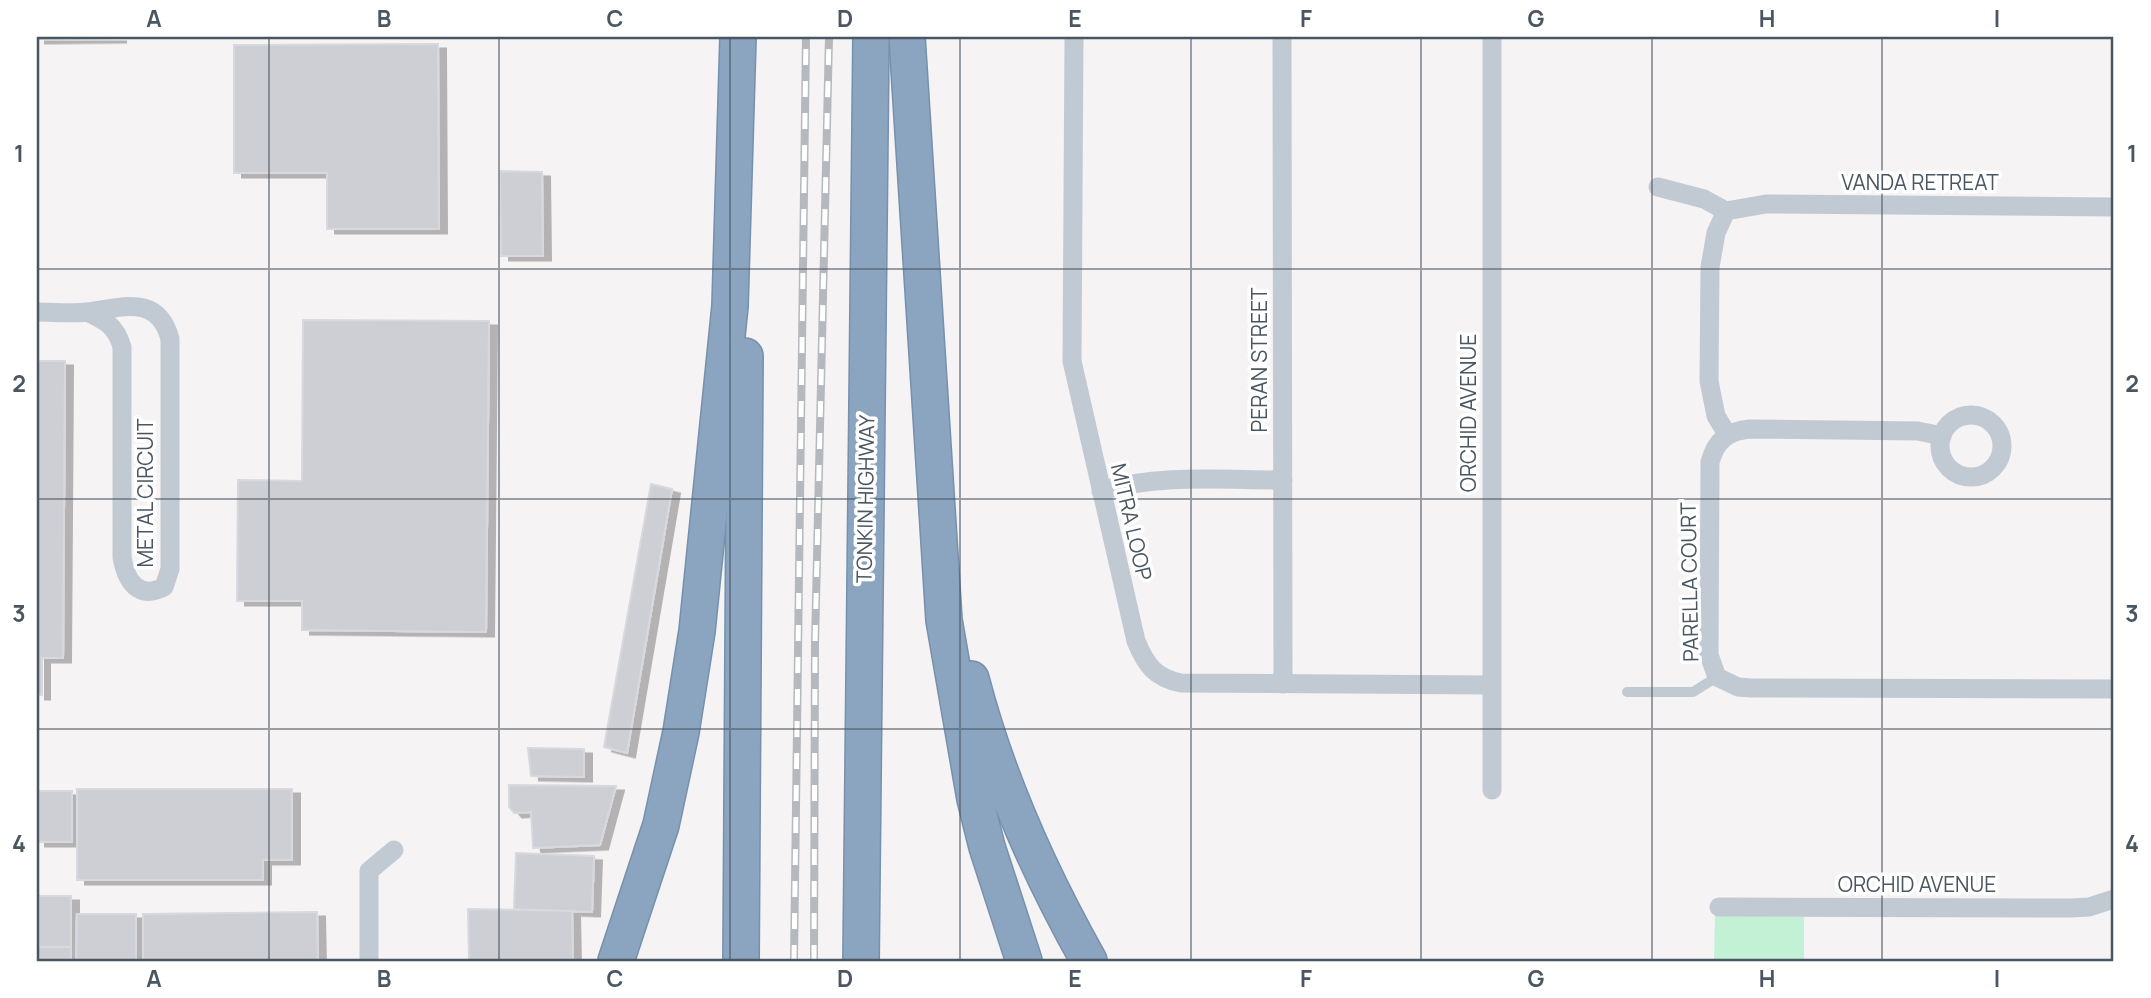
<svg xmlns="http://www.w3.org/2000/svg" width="2151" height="998" font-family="Manrope,sans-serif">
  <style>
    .green { fill: #c3f1d5 }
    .building { fill: #cdcfd5; stroke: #d7d9de; stroke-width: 2; filter: url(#shadow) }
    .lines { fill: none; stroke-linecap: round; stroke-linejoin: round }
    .motorway-casing { stroke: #7690ad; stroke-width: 38 }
    .service { stroke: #c1cad2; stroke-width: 10 }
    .minor { stroke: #c1cad2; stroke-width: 19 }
    .motorway { stroke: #8ba5c1; stroke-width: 35 }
    .rail-casing { stroke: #b5b8bd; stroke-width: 8 }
    .rail { stroke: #fff; stroke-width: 5; stroke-dasharray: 16; stroke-linecap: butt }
    .grid { fill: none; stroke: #4a5661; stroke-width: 2; stroke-opacity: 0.55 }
    .labels { text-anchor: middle; stroke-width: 7; stroke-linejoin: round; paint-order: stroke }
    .street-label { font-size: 21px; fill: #4a5661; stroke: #fff }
    .neatline { fill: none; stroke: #4a5661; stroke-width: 2.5 }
    .grid-label { font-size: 23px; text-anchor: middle; font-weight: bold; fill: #4a5661 }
  </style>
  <defs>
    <filter id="shadow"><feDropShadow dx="8" dy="4.5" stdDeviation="0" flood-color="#0004"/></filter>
  </defs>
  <rect width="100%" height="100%" fill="#f5f3f3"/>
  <path class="green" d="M1715,916L1804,917V961H1714Z"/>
  <g class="building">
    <path d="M37,37H118V38L37,39Z"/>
    <path d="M438,44L439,229H327V173H234V45Z"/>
    <path d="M500,171L542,172L543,256H501Z"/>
    <path d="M303,320L489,321L486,632L302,630V601H237L238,480L302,481Z"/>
    <path d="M37,361H65L63,658H42V695H37Z"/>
    <path d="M651,484L672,489L627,753L604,747Z"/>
    <path d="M528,748L584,749V777L531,776Z"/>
    <path d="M509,785L616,786L600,845L533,848L531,812L514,813L509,807Z"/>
    <path d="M77,789H292V860H263V880H77Z"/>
    <rect x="37" y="791" width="2" height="51"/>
    <rect x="39" y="791" width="33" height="51"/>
    <path d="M516,853L594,856L592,912L514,909Z"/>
    <rect x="37" y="896" width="2" height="51"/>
    <rect x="39" y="896" width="32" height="51"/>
    <path d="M468,909L572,911L573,960L469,961Z"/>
    <path d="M317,912L318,961H143V914Z"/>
    <path d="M77,914H136V961H76Z"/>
    <rect x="37" y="947" width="34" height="14"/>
  </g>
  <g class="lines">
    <g class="motorway-casing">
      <g id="motorway">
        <path d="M907,37L944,620L975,799L987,847L1024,961"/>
        <path d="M971,679C997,779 1039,872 1089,961"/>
        <path d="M616,961L661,825L681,732L697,631L730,306L738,37"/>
        <path d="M741,961L745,356"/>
        <path d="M861,961L871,37"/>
      </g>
    </g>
    <path class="service" d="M1627,692H1693L1717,677"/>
    <g class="minor">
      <path d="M1074,37L1072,361L1136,641C1146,665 1155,678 1181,683L1491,685"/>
      <path d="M1282,37L1283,684"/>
      <path d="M1658,187L1704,199L1726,211"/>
      <path d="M37,312C53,312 71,314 87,312C121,308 158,293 170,339V569L164,587C138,600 126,581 122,557V347C116,326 106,321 87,312"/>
      <circle cx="1971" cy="446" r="31"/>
      <path d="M1727,434L1716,416L1709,381L1710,267L1716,233L1726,211L1766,204L2114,207"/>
      <path d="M1942,436L1918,431L1750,429C1728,431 1716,440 1710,462L1709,655L1717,677L1738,687L1751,688L2114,689"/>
      <path d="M1101,491C1159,474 1222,480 1283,480"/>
      <path d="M1492,790V37"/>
      <path d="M1719,907L2071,908L2089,907L2114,899"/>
      <path d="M369,961V871L394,850"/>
    </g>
    <use href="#motorway" class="motorway"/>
    <g class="rail-casing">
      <g id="rail">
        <path d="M794,961L806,37"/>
        <path d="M814,961L815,644L829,37"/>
      </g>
    </g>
    <use href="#rail" class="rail"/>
  </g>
  <path class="grid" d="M269,37V961M499,37V961M730,37V961M960,37V961M1191,37V961M1421,37V961M1652,37V961M1882,37V961M37,269H2114M37,499H2114M37,729H2114"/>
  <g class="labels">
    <g class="street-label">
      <text x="1920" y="190">VANDA RETREAT</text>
      <text transform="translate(1260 360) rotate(-90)" y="7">PERAN STREET</text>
      <text transform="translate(1469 413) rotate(-90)" y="7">ORCHID AVENUE</text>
      <text transform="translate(146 493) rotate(-90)" y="7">METAL CIRCUIT</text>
      <text transform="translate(866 499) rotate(-89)" y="7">TONKIN HIGHWAY</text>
      <text transform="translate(1131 522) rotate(77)" y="7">MITRA LOOP</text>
      <text transform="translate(1690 582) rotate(-91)" y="7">PARELLA COURT</text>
      <text x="1917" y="892">ORCHID AVENUE</text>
    </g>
  </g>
  <rect width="2151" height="998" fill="none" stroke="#ffffff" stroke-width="77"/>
  <rect x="38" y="38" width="2074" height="922" class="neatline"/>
  <g class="grid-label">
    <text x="154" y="27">A</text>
    <text x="384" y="27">B</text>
    <text x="615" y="27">C</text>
    <text x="845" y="27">D</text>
    <text x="1075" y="27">E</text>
    <text x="1306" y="27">F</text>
    <text x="1536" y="27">G</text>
    <text x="1767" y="27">H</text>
    <text x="1997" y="27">I</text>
    <text x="19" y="162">1</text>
    <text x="2132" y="162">1</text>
    <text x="19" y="392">2</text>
    <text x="2132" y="392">2</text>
    <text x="19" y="622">3</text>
    <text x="2132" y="622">3</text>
    <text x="19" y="852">4</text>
    <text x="2132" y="852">4</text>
    <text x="154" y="987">A</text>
    <text x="384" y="987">B</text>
    <text x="615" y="987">C</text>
    <text x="845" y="987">D</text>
    <text x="1075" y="987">E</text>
    <text x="1306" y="987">F</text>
    <text x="1536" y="987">G</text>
    <text x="1767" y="987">H</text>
    <text x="1997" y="987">I</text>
  </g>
</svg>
